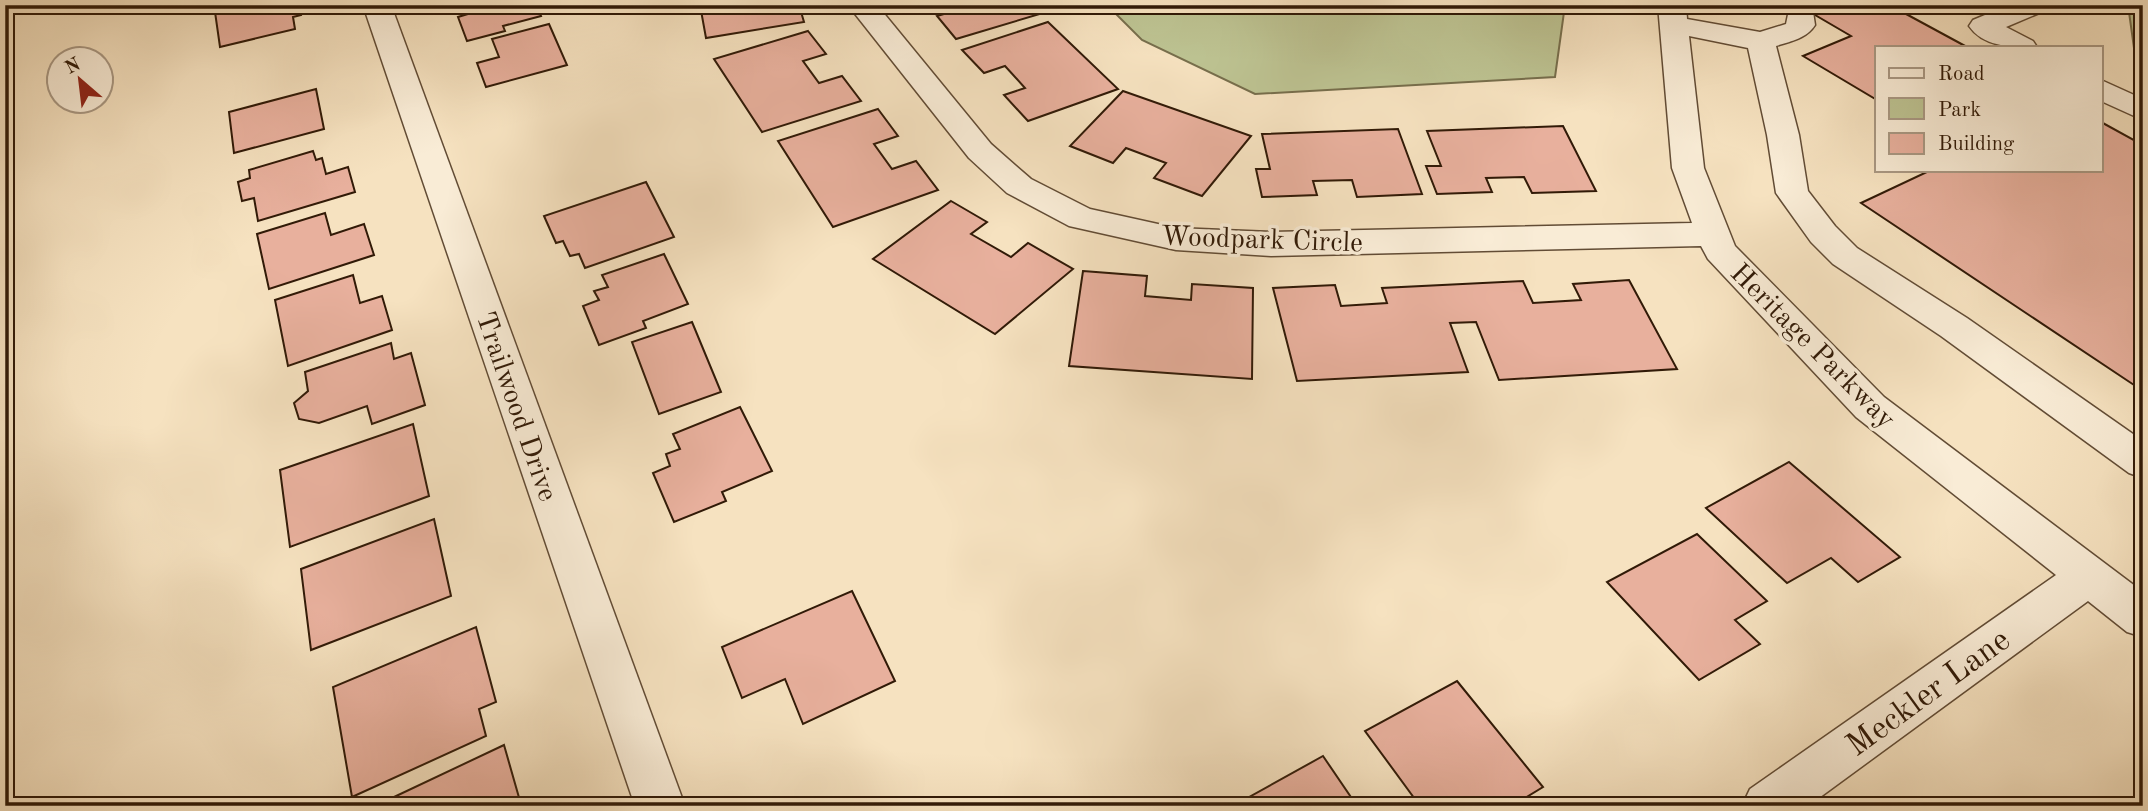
<svg xmlns="http://www.w3.org/2000/svg" width="2148" height="811" font-family="'Old Standard TT',serif">
  <style>
    .green { fill: #bdc392; stroke: #776e4c; stroke-width: 2 }
    .building { fill: #e8b09d; stroke: #311a07; stroke-width: 2 }
    .lines { fill: none; stroke-linecap: round; stroke-linejoin: round }
    .minor-casing { stroke: #624c35; stroke-width: 3 }
    .path { stroke: #311a07; stroke-width: 3.5; stroke-dasharray: 2 2.5; stroke-linecap: butt }
    .minor { fill: #f9ecd6; fill-rule: evenodd }
    .labels { text-anchor: middle; stroke-width: 7; stroke-linejoin: round; paint-order: stroke }
    .street-label { font-size: 28px; fill: #311a07; stroke: #f9ecd6 }
    .near-street-label { font-size: 33px; fill: #311a07; stroke: #f9ecd6 }
  </style>
  <rect width="100%" height="100%" fill="#f6e2c0"/>
  <filter id="stains"><feTurbulence type="fractalNoise" baseFrequency=".00286" numOctaves="4"/><feColorMatrix values="0 0 0 0 .2 0 0 0 0 .09 0 0 0 0 .02 0 0 0 .5 -.17"/></filter>
  <radialGradient id="worn" r=".72"><stop offset=".6" stop-color="#630" stop-opacity="0"/><stop offset="1" stop-color="#630" stop-opacity=".3"/></radialGradient>
  <g class="green">
    <path d="M1107,5H1565L1555,77L1255,94L1142,40Z"/>
    <path d="M2128,5H2143V85L2139,84Z"/>
  </g>
  <g class="building">
    <path d="M243,5H299L301,15L293,17L295,29L220,47L215,12Z"/>
    <path d="M478,5H536L541,16L503,26L505,31L467,41L458,17L471,13L469,7Z"/>
    <path d="M700,5H799L804,22L706,38Z"/>
    <path d="M954,5H1036L1043,13L956,39L937,16L958,10Z"/>
    <path d="M1798,5H1902L1895,8L1967,47H1877V100L1803,56L1851,36Z"/>
    <path d="M1048,22L1118,89L1028,121L1004,95L1025,88L1005,66L984,73L962,50Z"/>
    <path d="M549,24L567,65L486,87L477,63L499,57L492,39Z"/>
    <path d="M808,31L826,54L803,61L819,83L842,76L861,101L762,132L714,59Z"/>
    <path d="M316,89L324,129L234,153L229,112Z"/>
    <path d="M1123,91L1251,136L1202,196L1154,178L1166,163L1126,148L1113,163L1070,146Z"/>
    <path d="M878,109L898,136L874,144L892,169L916,161L938,190L833,227L778,141Z"/>
    <path d="M2101,122L2143,145V391L1861,203L1931,170H2101Z"/>
    <path d="M1563,126L1596,191L1532,193L1524,177L1486,178L1492,192L1437,194L1426,166H1441L1427,131Z"/>
    <path d="M1398,129L1422,194L1357,197L1352,180L1313,181L1317,195L1262,197L1256,169H1270L1262,134Z"/>
    <path d="M313,151L316,160L322,158L326,174L348,167L355,192L258,221L254,198L242,201L238,182L250,178L249,170Z"/>
    <path d="M646,182L674,237L585,268L579,254L570,256L563,241L556,243L544,216Z"/>
    <path d="M951,201L987,222L971,234L1011,257L1028,243L1073,269L995,334L873,259Z"/>
    <path d="M325,213L331,235L364,224L374,255L269,289L257,234Z"/>
    <path d="M664,254L688,304L643,321L646,328L599,345L583,306L599,300L594,291L608,287L602,275Z"/>
    <path d="M1083,271L1147,276L1145,296L1191,300L1192,284L1253,288L1252,379L1069,366Z"/>
    <path d="M353,275L360,303L382,296L392,330L288,366L275,300Z"/>
    <path d="M1629,280L1677,369L1499,380L1476,322L1450,323L1468,372L1297,381L1273,288L1335,285L1341,306L1387,303L1382,288L1523,281L1533,303L1581,300L1573,284Z"/>
    <path d="M692,322L721,392L659,414L632,342Z"/>
    <path d="M391,343L394,359L411,353L425,405L372,424L367,406L319,423L299,419L294,403L308,391L305,372Z"/>
    <path d="M740,407L772,471L722,492L726,501L674,522L653,473L670,466L666,454L680,449L673,434Z"/>
    <path d="M413,424L429,496L290,547L280,470Z"/>
    <path d="M1789,462L1900,557L1858,582L1831,558L1787,583L1706,508Z"/>
    <path d="M434,519L451,596L311,650L301,569Z"/>
    <path d="M1697,534L1767,601L1735,620L1760,644L1699,680L1607,582Z"/>
    <path d="M852,591L895,681L803,724L785,679L742,698L722,647Z"/>
    <path d="M476,627L496,702L479,709L486,736L352,797L333,687Z"/>
    <path d="M1457,681L1543,787L1512,806H1420L1365,731Z"/>
    <path d="M504,745L520,801L511,806H375Z"/>
    <path d="M1323,756L1357,806H1233Z"/>
  </g>
  <g class="lines">
    <g class="minor-casing">
      <g id="minor">
        <path d="M363,5H391L685,806H635Z"/>
        <path d="M848,5H877L991,144L1031,179L1090,209L1176,228L1271,232L1692,223L1672,168L1658,5H1686L1687,19L1760,32L1786,24L1790,5H1812L1815,25C1806,39 1791,41 1776,46L1799,135L1808,191L1835,226L1857,248L1967,318L2143,441V478L2129,473L1941,336L1833,264L1811,242L1776,193L1767,135L1748,48L1689,36L1704,168L1735,246L1884,397L2143,592V637L2127,632L2088,601L1808,806H1742L1750,789L2056,575L1856,417L1708,259L1701,246L1271,256L1176,250L1069,226L1007,193L969,158Z"/>
        <path d="M2009,5H2048L2044,11L2006,27L2033,41L2037,47C2013,47 1984,48 1969,26L1973,20Z"/>
        <path d="M2101,80L2143,99V120L2101,101Z"/>
      </g>
    </g>
    <path class="path" d="M2070,11L2082,5"/>
    <use href="#minor" class="minor"/>
  </g>
  <g class="labels">
    <g class="street-label">
      <text transform="translate(1262 238) rotate(2)" y="10">Woodpark Circle</text>
      <text transform="translate(1814 345) rotate(45)" y="10">Heritage Parkway</text>
      <text transform="translate(518 406) rotate(71)" y="10">Trailwood Drive</text>
    </g>
    <g class="near-street-label">
      <text transform="translate(1927 691) rotate(-36)" y="12">Meckler Lane</text>
    </g>
  </g>
  <rect width="2148" height="811" fill="none" stroke="#f6e2c0" stroke-width="28"/>
  <rect x="7" y="7" width="2134" height="797" fill="none" stroke="#311a07" stroke-width="3.5"/>
  <rect x="14" y="14" width="2120" height="783" fill="none" stroke="#311a07" stroke-width="2"/>
  <rect x="1875" y="46" width="228" height="126" fill="#f9ecd6" stroke="#a99883" stroke-width="2"/>
  <rect x="1889" y="68" width="35" height="10" fill="#f9ecd6" stroke="#a99883" stroke-width="2"/>
  <text x="1938" y="80" font-size="21" fill="#311a07">Road</text>
  <rect x="1889" y="98" width="35" height="21" fill="#bdc392" stroke="#a99883" stroke-width="2"/>
  <text x="1938" y="116" font-size="21" fill="#311a07">Park</text>
  <rect x="1889" y="133" width="35" height="21" fill="#e8b09d" stroke="#a99883" stroke-width="2"/>
  <text x="1938" y="150" font-size="21" fill="#311a07">Building</text>
  <g transform="translate(80 80) rotate(332)"><circle r="33" fill="#f9ecd6" stroke="#a99883" stroke-width="2"/>
  <path d="M0-5L12 26L0 18L-12 26Z" fill="#8f2418"/>
  <text y="-10" font-size="19" font-weight="bold" text-anchor="middle" fill="#311a07">N</text>
  </g>
  <rect width="100%" height="100%" filter="url(#stains)"/>
  <rect width="100%" height="100%" fill="url(#worn)"/>
</svg>
